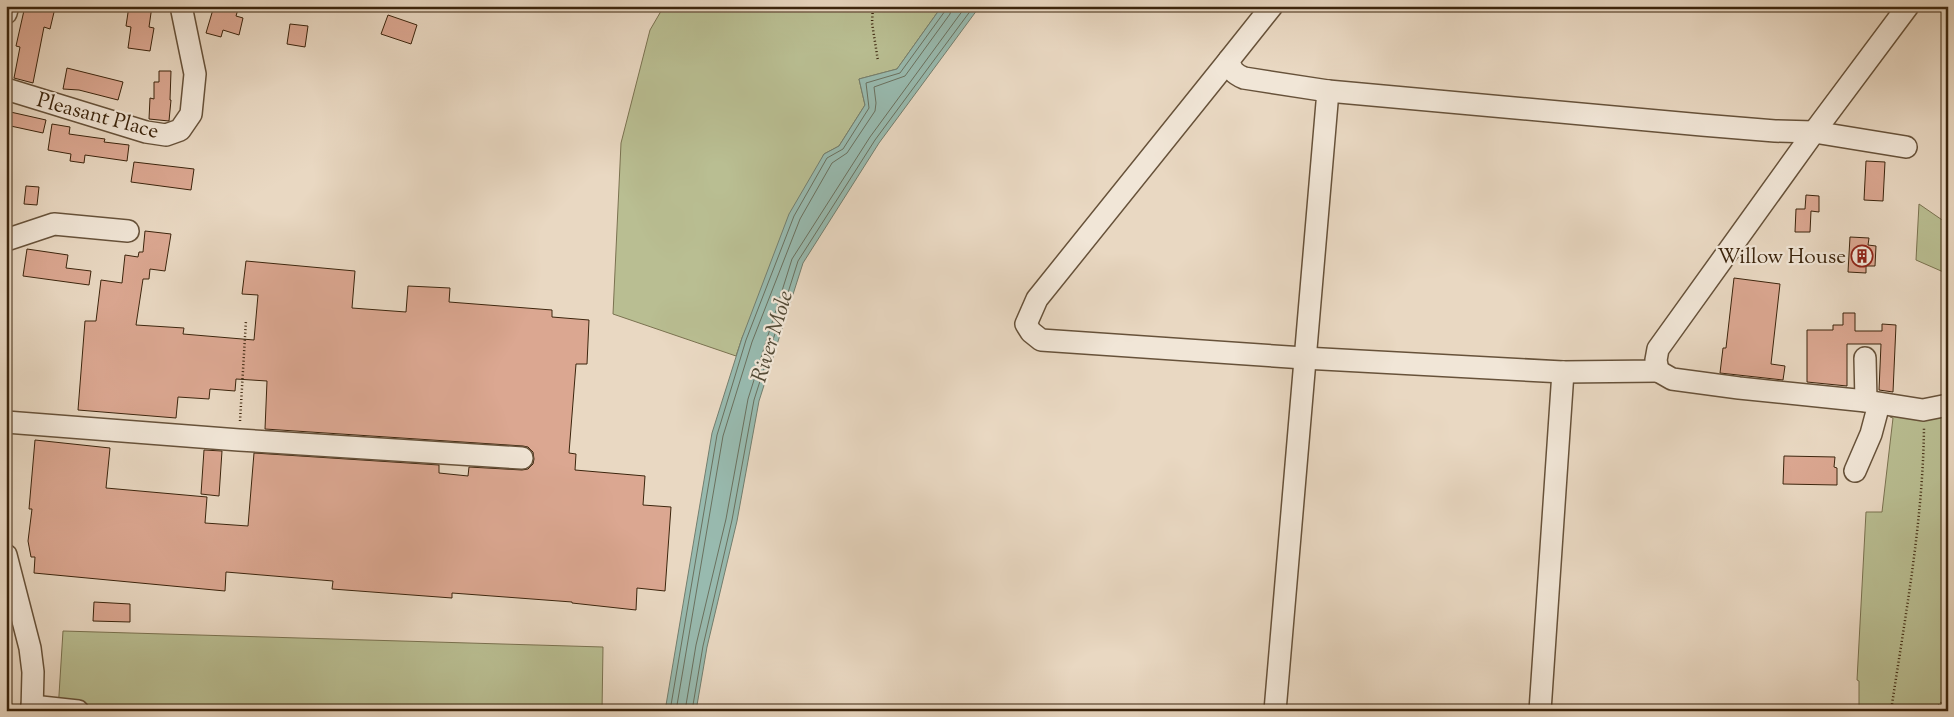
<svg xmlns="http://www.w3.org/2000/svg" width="1954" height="717" font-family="'Sorts Mill Goudy',serif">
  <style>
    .green { fill: #b9be92; stroke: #7a7250 }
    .water { fill: #98baaf; stroke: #737e6e }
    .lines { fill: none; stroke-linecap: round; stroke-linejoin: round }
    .shore { stroke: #6a705e; stroke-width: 1 }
    .building { fill: #dba791; stroke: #3c250d }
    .minor-casing { stroke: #67523a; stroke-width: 24 }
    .path { stroke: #3c250d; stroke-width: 2.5; stroke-dasharray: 1 2.5; stroke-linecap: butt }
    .minor { stroke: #f1e6d7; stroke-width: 21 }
    .labels { text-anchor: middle; stroke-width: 4.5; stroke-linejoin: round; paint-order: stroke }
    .street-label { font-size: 21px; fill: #3c250d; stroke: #f1e6d7 }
    .poi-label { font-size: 21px; fill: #3c250d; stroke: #f1e6d7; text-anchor: end }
    .water-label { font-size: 22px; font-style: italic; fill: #534a36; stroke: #f1e6d7 }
  </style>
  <rect width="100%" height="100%" fill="#e9d8c2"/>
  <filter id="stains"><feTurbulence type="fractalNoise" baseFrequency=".004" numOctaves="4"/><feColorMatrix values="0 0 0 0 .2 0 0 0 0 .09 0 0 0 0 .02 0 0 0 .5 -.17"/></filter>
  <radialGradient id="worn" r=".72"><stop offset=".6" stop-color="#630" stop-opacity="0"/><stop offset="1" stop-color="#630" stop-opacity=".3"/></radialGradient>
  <g class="green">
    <path d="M664,6H942L897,69L859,79L865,105L839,146L824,154L742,338L736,356L613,314L621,143L650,30Z"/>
    <path d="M1919,204L1948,224V274L1916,260Z"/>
    <path d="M1890,404L1948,409V711H1859V681L1857,680L1866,512H1882L1893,418L1890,417Z"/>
    <path d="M63,631L603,647L602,711H58Z"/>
  </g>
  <path class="water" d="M942,6H980L879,143L803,263L759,401L737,521L707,647L696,711H665L712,433L742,338L789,214L824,154L839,146L865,105L859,79L897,69Z"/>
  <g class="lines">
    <g class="shore">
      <path d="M670,711L717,435L746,340L794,216L827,158L843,149L869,108L866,83L900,73L945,11L946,6"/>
      <path d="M676,711L723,436L752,342L800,219L832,163L847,153L875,111L876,103L874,87L905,76L950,14L952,6"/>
      <path d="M685,711L696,645L726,519L748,399L792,259L870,137L966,6"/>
      <path d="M692,711L703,646L732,520L754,400L798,261L875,140L974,6"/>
    </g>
  </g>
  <g class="building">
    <path d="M25,6H47L55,8L50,29L44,27L33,83L14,78L20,47L16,46Z"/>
    <path d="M129,6H152L149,27L154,28L150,51L128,48L131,27L126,26Z"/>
    <path d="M214,6H239L236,16L243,18L239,35L223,30L221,37L206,33Z"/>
    <path d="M388,15L417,25L411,44L381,34Z"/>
    <path d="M290,24L308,26L305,47L287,44Z"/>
    <path d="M67,68L123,82L118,100L79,90L63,89Z"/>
    <path d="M159,71H171L170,100H171L169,121L149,119L150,98L154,99V82H159Z"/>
    <path d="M6,111L46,120L43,133L6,125Z"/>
    <path d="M52,124L70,127L69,134L105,139L104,142L129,145L127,161L85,155L84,163L70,161L71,154L48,150Z"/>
    <path d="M1866,161L1885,162L1883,201L1864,200Z"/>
    <path d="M134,162L194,169L191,190L131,182Z"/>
    <path d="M26,186L39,187L37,205L24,204Z"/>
    <path d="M1806,195L1819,196V212L1811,211L1810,232H1795L1796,209H1805Z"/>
    <path d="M145,231L171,234L165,271L150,269L149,279H143L136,325L184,328L183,334L254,340L258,295L242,294L246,261L355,271L352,308L406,312L408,286L450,288L449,302L552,310V317L589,320L587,364H576L569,453L576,454L575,470L645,476L643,505L671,507L665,591L637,588L636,610L572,603V602L452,593V598L332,589L333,581L226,572L225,591L34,573L35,557H31L28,541L32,509H29L35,440L110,448L106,488L207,497L205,523L248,526L254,453L439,465V473L468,476L469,467L522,470L528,469L533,464L534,459L533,452L528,447L523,446L265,429L267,381L236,379L235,391L210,389L209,399L178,397L176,418L78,410L85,321H96L101,280L122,283L125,255L138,257L139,252H143Z"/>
    <path d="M1850,237L1869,238L1868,245L1876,246L1875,266H1866V273L1848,272Z"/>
    <path d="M27,249L68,255L66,268L91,271L89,285L23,276Z"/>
    <path d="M1734,278L1780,284L1771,364L1785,366L1783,380L1720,373L1723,348H1726Z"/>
    <path d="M1843,313H1855V331H1882V324L1896,325L1893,392L1879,390L1881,344H1847V386L1807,382V330H1833V325H1843Z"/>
    <path d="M204,450L222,451L219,496L201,494Z"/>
    <path d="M1784,456L1835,457L1834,467L1837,468V485L1783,484Z"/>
    <path d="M94,602L130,604V622L93,621Z"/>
  </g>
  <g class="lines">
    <g class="minor-casing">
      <g id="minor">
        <path d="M1272,6L1229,60C1231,70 1234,74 1244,78L1328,91L1275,711"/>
        <path d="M6,13L8,6"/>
        <path d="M1229,60L1037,299L1026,324L1031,332L1041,340L1304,358L1563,372L1658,371L1656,360L1658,349L1814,132L1908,6"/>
        <path d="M6,89L146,132L166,135L180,130L191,114L195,74L181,6"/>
        <path d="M1328,91L1702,125L1775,131L1814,132L1906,147"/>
        <path d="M6,240L54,224L128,231"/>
        <path d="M1865,358L1866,401"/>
        <path d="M1658,371L1672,379L1739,388L1866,401L1923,410L1948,405"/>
        <path d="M6,422L239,440L522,458"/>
        <path d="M1855,471L1871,434L1879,404"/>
        <path d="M6,555L30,648L33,672L32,711"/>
        <path d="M32,706L78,711"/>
        <path d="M1540,711L1563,372"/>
      </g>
    </g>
    <g class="path">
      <path d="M873,6L872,23L878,61"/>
      <path d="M240,421L246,320"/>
      <path d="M1891,711C1905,617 1923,522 1924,427"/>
      <path d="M1934,711L1948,696"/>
    </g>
    <use href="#minor" class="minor"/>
  </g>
  <defs>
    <g id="building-ring" transform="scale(1.125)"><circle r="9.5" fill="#f1e6d7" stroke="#8f2418" stroke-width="1.5"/><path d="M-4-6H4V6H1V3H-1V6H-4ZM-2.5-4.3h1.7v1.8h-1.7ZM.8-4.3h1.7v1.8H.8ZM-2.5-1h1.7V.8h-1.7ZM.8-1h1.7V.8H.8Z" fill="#8f2418"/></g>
  </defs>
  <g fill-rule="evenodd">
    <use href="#building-ring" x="1862" y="256"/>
  </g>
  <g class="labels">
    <g class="street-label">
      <text transform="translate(98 115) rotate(15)" y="7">Pleasant Place</text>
    </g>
    <g class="poi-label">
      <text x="1846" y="263">Willow House</text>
    </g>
    <g class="water-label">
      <text transform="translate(771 336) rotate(-73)" y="8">River Mole</text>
    </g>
  </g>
  <rect width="1954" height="717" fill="none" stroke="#e9d8c2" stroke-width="25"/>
  <rect x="8" y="8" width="1939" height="702" fill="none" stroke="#3c250d" stroke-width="2.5"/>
  <rect x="12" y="12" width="1929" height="692" fill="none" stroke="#3c250d"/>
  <rect width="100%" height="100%" filter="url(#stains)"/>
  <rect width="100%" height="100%" fill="url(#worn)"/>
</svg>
